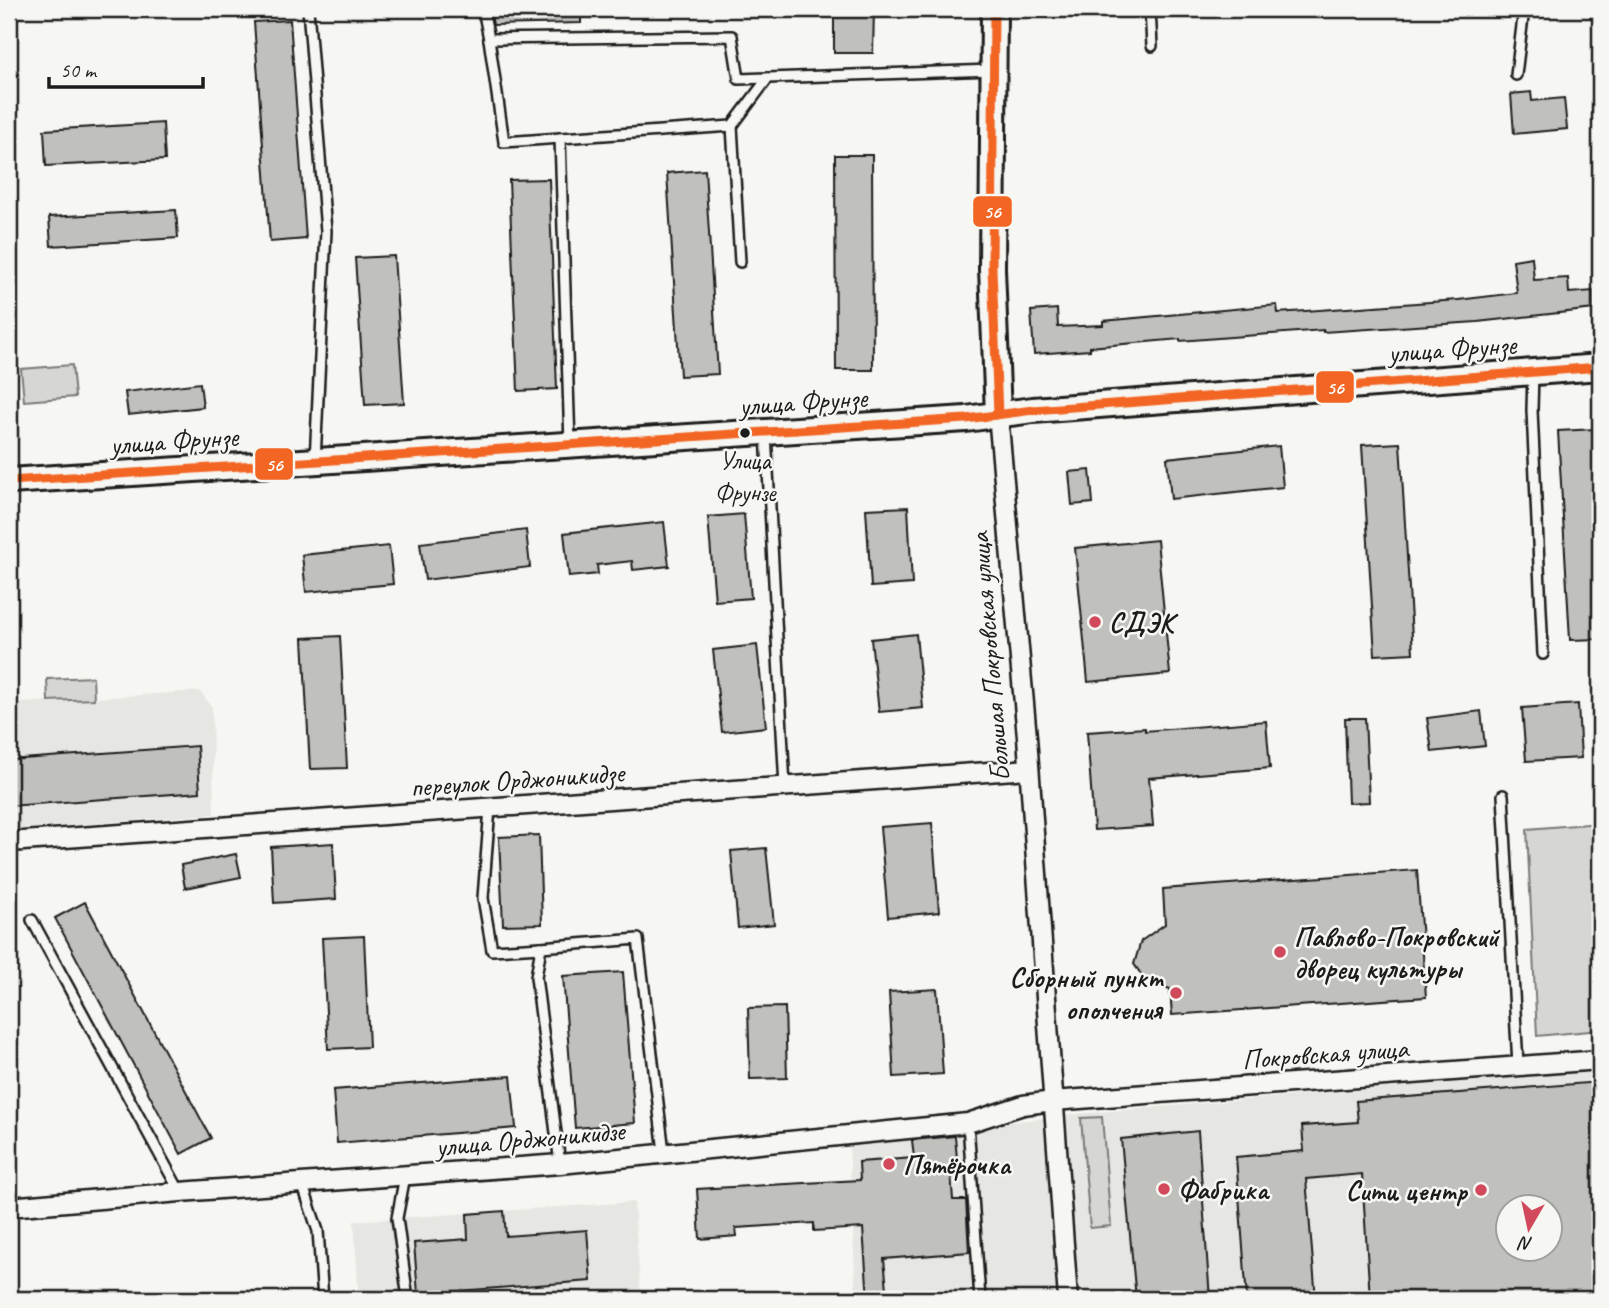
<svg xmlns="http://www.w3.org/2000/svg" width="1609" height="1308" font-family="Caveat,sans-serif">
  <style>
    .built { fill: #e6e6e2; fill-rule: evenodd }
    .green { fill: #d6d6d2; stroke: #797977; stroke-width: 2 }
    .building { fill: #c0c0bd; stroke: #1c1c1c; stroke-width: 2; fill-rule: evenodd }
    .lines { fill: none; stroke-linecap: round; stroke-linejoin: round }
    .lane-casing { stroke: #1c1c1c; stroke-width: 14 }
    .street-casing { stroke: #1c1c1c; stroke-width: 23 }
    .secondary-casing { stroke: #1c1c1c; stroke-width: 30 }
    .lane { stroke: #f6f6f2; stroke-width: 9 }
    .street { stroke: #f6f6f2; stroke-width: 18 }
    .secondary { stroke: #f6f6f2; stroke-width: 24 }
    .bus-1-casing { stroke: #f6f6f2; stroke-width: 14 }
    .bus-1 { stroke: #f26522; stroke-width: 9 }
    .bus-dot { fill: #1c1c1c; stroke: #f6f6f2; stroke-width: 2.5 }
    .poi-dot { fill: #d1495b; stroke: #f6f6f2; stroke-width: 2.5 }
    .labels { text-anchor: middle; stroke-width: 5; stroke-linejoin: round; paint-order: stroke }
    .bus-label { font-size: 26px; fill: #1c1c1c; stroke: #f6f6f2 }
    .street-label { font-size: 28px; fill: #1c1c1c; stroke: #f6f6f2 }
    .poi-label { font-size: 28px; font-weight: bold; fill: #1c1c1c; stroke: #f6f6f2; text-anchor: start }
    .line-badge { stroke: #f6f6f2; stroke-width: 2.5 }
    .badge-label { font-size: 19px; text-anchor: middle; font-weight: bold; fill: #fff }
  </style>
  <rect width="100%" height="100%" fill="#f6f6f2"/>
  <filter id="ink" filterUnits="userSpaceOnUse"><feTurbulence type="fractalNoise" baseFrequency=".0143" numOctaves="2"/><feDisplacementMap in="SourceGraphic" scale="14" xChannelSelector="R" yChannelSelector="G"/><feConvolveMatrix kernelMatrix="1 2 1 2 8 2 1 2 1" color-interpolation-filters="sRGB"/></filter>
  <g filter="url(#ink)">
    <g class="built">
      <path d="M200,691L212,707L214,814L9,830V704Z"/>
      <path d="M1600,1070V1299H856L849,1142L1076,1114ZM1508,1206H1550V1248H1508Z"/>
      <path d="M634,1202L641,1299H359L354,1221Z"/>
    </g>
    <g class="green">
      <path d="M72,365L75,397L24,401L21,369Z"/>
      <path d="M93,677L94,699L48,701L47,679Z"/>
      <path d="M1600,823V1030L1537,1036L1527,829Z"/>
      <path d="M1102,1117L1111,1226L1090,1228L1081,1118Z"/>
    </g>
    <g class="building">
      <path d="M490,9H581V23L493,25Z"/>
      <path d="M834,9H874L873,53H834Z"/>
      <path d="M290,20L306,239L270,242L254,22Z"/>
      <path d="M1531,92L1532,101L1564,98L1567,129L1514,134L1511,94Z"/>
      <path d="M163,123L165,160L46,166L44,130Z"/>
      <path d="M835,155H872L873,370H836Z"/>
      <path d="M705,170L718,374L680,376L667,173Z"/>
      <path d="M549,179L557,389L518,391L509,180Z"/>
      <path d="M176,210L178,238L51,246L49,217Z"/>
      <path d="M394,256L404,403L365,405L355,258Z"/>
      <path d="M1532,257L1534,280L1568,278L1569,293L1593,291L1594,309L1477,322L1323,332V330L1180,341V339L1090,347V350L1034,354L1031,311L1057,309L1058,327L1103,325V321L1277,305L1278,313L1458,300L1517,293L1513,260Z"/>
      <path d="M200,383L203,407L128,415L125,392Z"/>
      <path d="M1596,429L1600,506V639L1570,640L1558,431Z"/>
      <path d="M1400,443L1413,653L1375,655L1362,445Z"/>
      <path d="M1279,446L1283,487L1171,499L1167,458Z"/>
      <path d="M1090,470L1093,503L1072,505L1069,472Z"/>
      <path d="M908,507L912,584L871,587L866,509Z"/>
      <path d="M744,514L751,598L715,601L708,517Z"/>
      <path d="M664,522L669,566L633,570L632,561L597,565L598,574L569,577L564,533Z"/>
      <path d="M526,530L530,567L425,580L420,543Z"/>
      <path d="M1157,540L1170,674L1088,682L1075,548Z"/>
      <path d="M389,546L393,584L306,592L302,555Z"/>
      <path d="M916,634L923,708L879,712L871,639Z"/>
      <path d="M340,636L347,768L310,769L303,638Z"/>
      <path d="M757,645L766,727L722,732L713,650Z"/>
      <path d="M1578,704L1581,758L1526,761L1522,708Z"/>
      <path d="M1481,711L1485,746L1432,752L1427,718Z"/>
      <path d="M1345,718H1365L1369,802L1348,803Z"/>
      <path d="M1266,721L1270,768L1149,778L1153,826L1094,830L1087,732L1145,728V731Z"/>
      <path d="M197,746L200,792L9,806V760Z"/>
      <path d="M932,823L939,912L888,917L880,827Z"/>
      <path d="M539,835L542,924L503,925L499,837Z"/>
      <path d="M333,843L336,899L274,903L271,847Z"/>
      <path d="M766,848L774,924L738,928L731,851Z"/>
      <path d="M236,854L241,877L185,888L181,865Z"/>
      <path d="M1417,870L1426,997L1172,1015L1170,989L1145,980L1134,964L1141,941L1165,924L1163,889Z"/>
      <path d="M85,902L211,1138L181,1154L55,918Z"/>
      <path d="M364,936L369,1047L328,1049L322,938Z"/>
      <path d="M623,972L635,1123L575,1128L563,976Z"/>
      <path d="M937,989L943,1074L894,1077L889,992Z"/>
      <path d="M785,1007L787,1078L750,1079L748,1008Z"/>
      <path d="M511,1076L516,1128L337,1143L333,1090Z"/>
      <path d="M1600,1082V1299H1370L1362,1174L1306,1179L1316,1299H1247L1236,1157L1304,1151L1302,1126L1358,1122L1356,1101ZM1508,1207H1550V1249H1508Z"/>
      <path d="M1198,1131L1210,1299H1136L1121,1139Z"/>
      <path d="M955,1136L957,1159L950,1160L953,1200H966L969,1252L884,1259L888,1299H868L863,1228L814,1231V1223L736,1228L737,1236L700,1239L697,1189L860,1180L859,1162L914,1158L912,1140Z"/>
      <path d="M504,1211L506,1236L587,1230L591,1281L418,1294L414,1243L468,1239L467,1214Z"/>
    </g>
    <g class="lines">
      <g class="lane-casing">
        <g id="lane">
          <path d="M308,9L326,231L315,461"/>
          <path d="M483,9L489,39L732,36L739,79L992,70"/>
          <path d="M1150,9L1152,46"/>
          <path d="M489,39L504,142L732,126L768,78"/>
          <path d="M1516,75L1524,9"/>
          <path d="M732,126L740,262"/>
          <path d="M560,138L570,444"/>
          <path d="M1533,372L1532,410L1543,654"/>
          <path d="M766,433L785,787"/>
          <path d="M1503,795L1518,1065"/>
          <path d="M490,808L483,898L492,950L541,947"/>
          <path d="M32,920L180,1192"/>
          <path d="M968,1123L980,1299"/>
          <path d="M560,1164L536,977L541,947L638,939L664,1152"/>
          <path d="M405,1176L397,1218L408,1299"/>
          <path d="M302,1183L318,1231L323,1299"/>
        </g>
      </g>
      <g class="street-casing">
        <g id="street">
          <path d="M998,414L1027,737L1068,1299"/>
          <path d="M9,842L1029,769"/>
          <path d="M9,1207L180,1192L560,1164L968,1123L1023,1105L1053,1101L1600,1060"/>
        </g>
      </g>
      <g class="secondary-casing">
        <g id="secondary">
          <path d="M994,9L992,269L998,414"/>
          <path d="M9,481L966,419L1033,410L1600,367"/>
        </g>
      </g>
      <use href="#lane" class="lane"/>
      <use href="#street" class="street"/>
      <use href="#secondary" class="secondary"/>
      <g class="bus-1-casing">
        <g id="bus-1">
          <path d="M994,9L992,269L998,414"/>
          <path d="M9,481L966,419L1033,410L1600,367"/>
        </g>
      </g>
      <use href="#bus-1" class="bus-1"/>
    </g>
  </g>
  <circle class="bus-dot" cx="745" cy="433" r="6"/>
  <g class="poi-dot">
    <circle cx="1095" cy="622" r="7"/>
    <circle cx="1280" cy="952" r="7"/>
    <circle cx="1176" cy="993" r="7"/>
    <circle cx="889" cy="1164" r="7"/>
    <circle cx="1164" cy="1189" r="7"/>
    <circle cx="1481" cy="1190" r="7"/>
  </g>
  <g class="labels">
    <g class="bus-label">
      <text x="745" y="469">Улица<tspan x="745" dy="32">Фрунзе</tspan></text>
    </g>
    <g class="street-label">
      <text transform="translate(1452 348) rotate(-4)" y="10">улица Фрунзе</text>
      <text transform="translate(803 401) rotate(-4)" y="10">улица Фрунзе</text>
      <text transform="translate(174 440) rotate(-4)" y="10">улица Фрунзе</text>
      <text transform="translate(989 657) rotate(-95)" y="10">Большая Покровская улица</text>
      <text transform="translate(517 779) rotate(-4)" y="10">переулок Орджоникидзе</text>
      <text transform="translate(1325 1053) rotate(-4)" y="10">Покровская улица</text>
      <text transform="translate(530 1138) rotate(-5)" y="10">улица Орджоникидзе</text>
    </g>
    <g class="poi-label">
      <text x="1109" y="632">СДЭК</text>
      <text x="1294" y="946">Павлово-Покровский<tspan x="1294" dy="32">дворец культуры</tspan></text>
      <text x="1162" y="987" text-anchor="end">Сборный пункт<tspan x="1162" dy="32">ополчения</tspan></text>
      <text x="903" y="1174">Пятёрочка</text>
      <text x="1178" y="1199">Фабрика</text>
      <text x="1467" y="1200" text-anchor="end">Сити центр</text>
    </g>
  </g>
  <g class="line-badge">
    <rect x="972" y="195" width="41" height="33" rx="7" fill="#f26522"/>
    <rect x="1315" y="370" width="40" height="34" rx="7" fill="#f26522"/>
    <rect x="254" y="447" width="40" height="34" rx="7" fill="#f26522"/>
  </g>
  <g class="badge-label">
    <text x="992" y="218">56</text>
    <text x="1335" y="394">56</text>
    <text x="274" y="471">56</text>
  </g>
  <rect width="1609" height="1308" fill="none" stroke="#f6f6f2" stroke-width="35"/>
  <rect x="18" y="18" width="1574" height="1273" fill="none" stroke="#1c1c1c" stroke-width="2.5" filter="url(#ink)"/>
  <g transform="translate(1529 1228) rotate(189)"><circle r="33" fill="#f6f6f2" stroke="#9f9f9c" stroke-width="2"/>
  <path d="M0-5L12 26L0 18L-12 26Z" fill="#d1495b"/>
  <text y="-10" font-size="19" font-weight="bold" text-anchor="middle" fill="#1c1c1c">N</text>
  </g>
  <path d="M49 77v10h154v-10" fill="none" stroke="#1c1c1c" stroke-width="3.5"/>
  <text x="60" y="77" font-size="21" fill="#1c1c1c" stroke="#f6f6f2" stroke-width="5" paint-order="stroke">50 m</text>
</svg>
